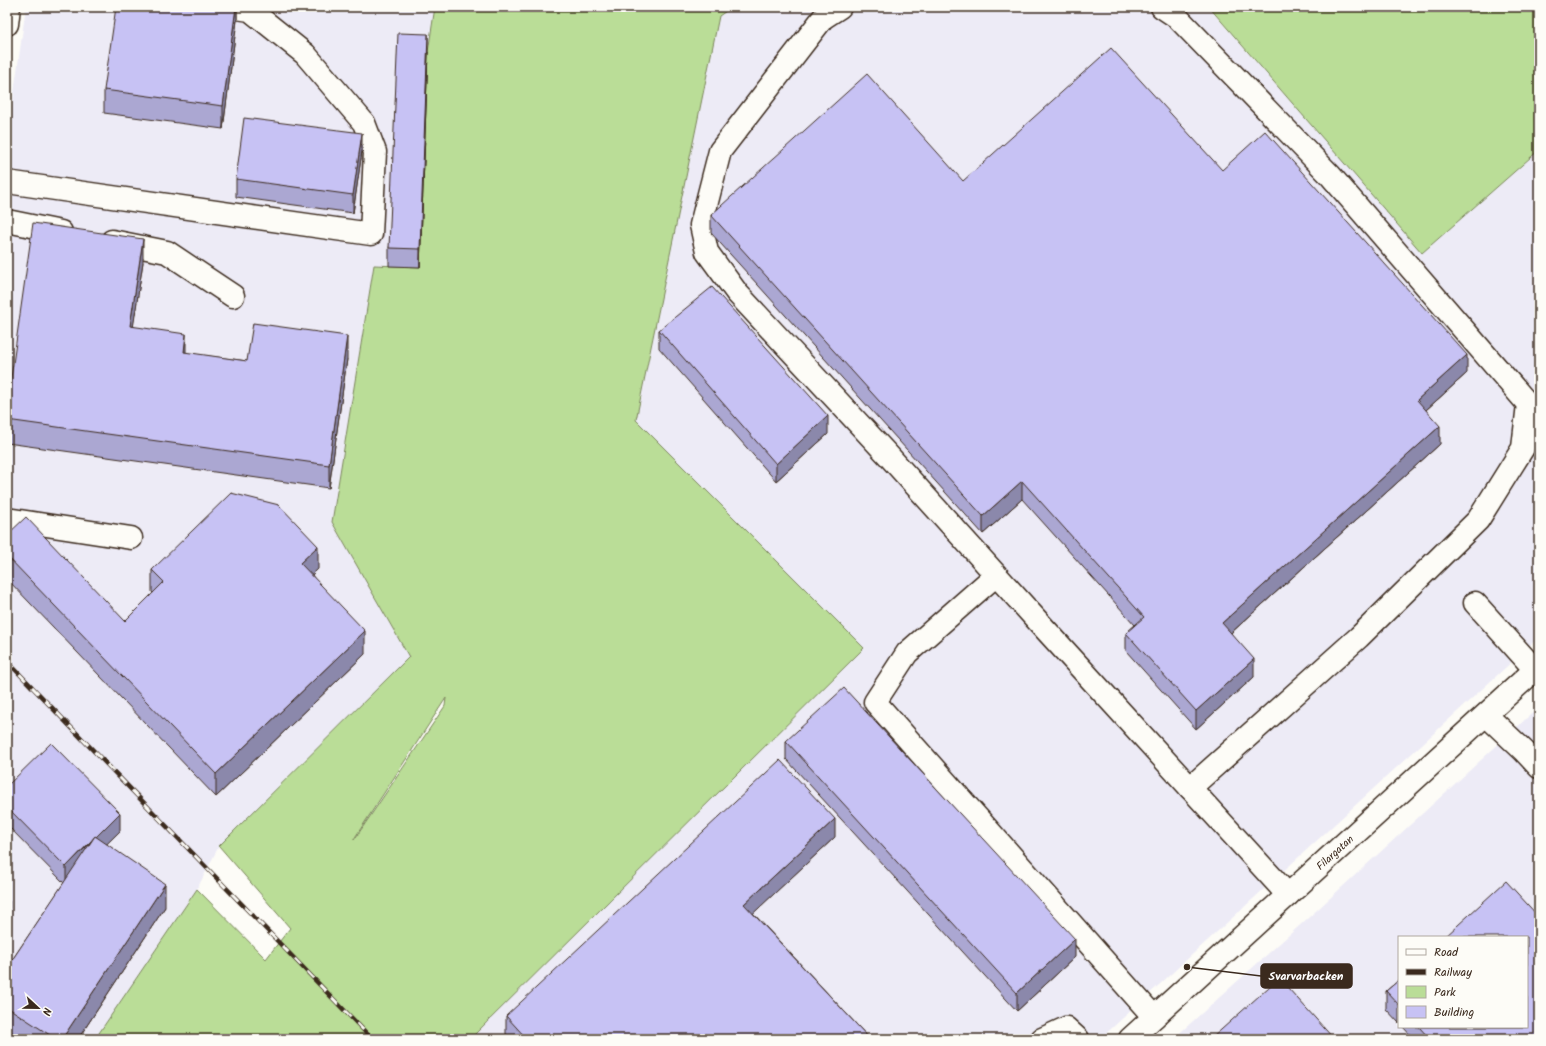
<svg xmlns="http://www.w3.org/2000/svg" width="1546" height="1046" font-family="Kalam,sans-serif">
  <style>
    .built { fill: #edebf6; fill-rule: evenodd }
    .green { fill: #badd97; stroke: #7a845a; fill-rule: evenodd }
    .lines { fill: none; stroke-linecap: round; stroke-linejoin: round }
    .minor-casing { stroke: #3b2a1e; stroke-width: 25 }
    .minor { stroke: #fdfcf7; stroke-width: 22 }
    .rail-casing { stroke: #3b2a1e; stroke-width: 4.5 }
    .rail { stroke: #fdfcf7; stroke-width: 3; stroke-dasharray: 9; stroke-linecap: butt }
    .wall { fill: #aba7d2; stroke: #3b2a1e }
    .shaded-wall { fill: #8b88ab; stroke: #3b2a1e }
    .building { fill: #c7c2f4; stroke: #3b2a1e }
    .labels { text-anchor: middle; stroke-width: 3; stroke-linejoin: round; paint-order: stroke }
    .street-label { font-size: 11px; fill: #3b2a1e; stroke: #fdfcf7 }
    .leader { fill: none; stroke: #3b2a1e; stroke-width: 1.5 }
    .callout-dot { fill: #3b2a1e; stroke: #fdfcf7; stroke-width: 1.5 }
    .callout { fill: #3b2a1e; stroke: #3b2a1e; stroke-width: 1.5 }
    .callout-label { font-size: 12px; text-anchor: middle; font-weight: bold; fill: #fff }
  </style>
  <rect width="100%" height="100%" fill="#fdfcf7"/>
  <filter id="ink" filterUnits="userSpaceOnUse"><feTurbulence type="fractalNoise" baseFrequency=".025" numOctaves="2"/><feDisplacementMap in="SourceGraphic" scale="8" xChannelSelector="R" yChannelSelector="G"/><feConvolveMatrix kernelMatrix="1 2 1 2 8 2 1 2 1" color-interpolation-filters="sRGB"/></filter>
  <g filter="url(#ink)">
    <g class="built">
      <path d="M26,7H435L428,52L420,267L374,265L332,522L409,657L219,846L197,889L95,1039H7V142Z"/>
      <path d="M732,7H1208L1422,253L1539,150V637L1100,1039H470L864,648L636,420L719,16Z"/>
      <path d="M1539,707V1039H1173L1317,910ZM1399,937H1527V1027H1399Z"/>
    </g>
    <g class="green">
      <path d="M435,7H732L719,16L636,420L864,648L470,1039H95L197,889L266,959L290,928L219,846L409,657L332,522L374,265L420,267L428,52ZM446,698L445,706L354,840V839Z"/>
      <path d="M1209,7H1539V150L1422,253Z"/>
    </g>
    <g class="lines">
      <g class="minor-casing">
        <g id="minor">
          <path d="M840,7L823,18L720,151L701,225L707,252L737,293L887,454L1045,629L1288,895"/>
          <path d="M1162,7L1177,17L1330,175L1528,404L1523,448L1478,520L1359,637L1190,788"/>
          <path d="M7,24L9,7"/>
          <path d="M7,182L371,234L375,152L364,123L305,54L250,10L230,7"/>
          <path d="M7,221L61,232"/>
          <path d="M112,241L167,252L233,296"/>
          <path d="M7,519L131,538"/>
          <path d="M996,575L907,653L875,702L1154,1017"/>
          <path d="M1475,603L1539,674"/>
          <path d="M1486,715L1524,751L1539,767"/>
          <path d="M1042,1039L1066,1028L1078,1039"/>
          <path id="s1" d="M1130,1039L1539,666"/>
        </g>
      </g>
      <use href="#minor" class="minor"/>
      <g class="rail-casing">
        <path id="rail" d="M7,661L372,1039"/>
      </g>
      <use href="#rail" class="rail"/>
    </g>
    <g class="wall">
      <path d="M237,7V20L223,129L104,113V90Z"/>
      <path d="M428,52L420,267L389,266V248Z"/>
      <path d="M362,151L353,213L236,197V179Z"/>
      <path d="M1222,170L1467,373L1426,410L1440,444L1231,633L1254,677L1196,729L1126,651V633L1135,625L1022,499L983,534L711,233V215L963,181Z"/>
      <path d="M143,262L133,326L186,353L247,361L347,359L329,488L7,443V406Z"/>
      <path d="M659,330L828,434L776,481L659,348Z"/>
      <path d="M7,535L125,621L153,593L152,592V570L318,569L312,575L365,654L216,797L7,579Z"/>
      <path d="M786,741L1075,957L1017,1011L786,759Z"/>
      <path d="M7,786L120,831L106,844L165,907L78,1039H21L7,1029V961L10,963L64,883L7,825Z"/>
      <path d="M835,837L753,913L870,1039H511L506,1034V1016Z"/>
      <path d="M1399,980V1023L1386,1009V991Z"/>
      <path d="M1403,1027H1527L1539,1039H1414Z"/>
    </g>
    <g class="shaded-wall">
      <path d="M236,7H237V20L223,129V106Z"/>
      <path d="M428,34V52L420,267V249Z"/>
      <path d="M362,133V151L353,213V195Z"/>
      <path d="M143,239V262L130,348V326Z"/>
      <path d="M186,334V356L184,352Z"/>
      <path d="M347,336V359L329,488V465Z"/>
      <path d="M1467,355V373L1417,418V400Z"/>
      <path d="M828,416V434L776,481V464Z"/>
      <path d="M1440,426V444L1222,641V623Z"/>
      <path d="M1022,481V499L983,534V516Z"/>
      <path d="M318,546V569L300,586V563Z"/>
      <path d="M365,631V654L216,797V774Z"/>
      <path d="M1254,659V677L1196,729V711Z"/>
      <path d="M120,813V831L66,884V867Z"/>
      <path d="M835,819V837L744,922V904Z"/>
      <path d="M165,884V907L78,1039H62Z"/>
      <path d="M9,901V924L7,927V904Z"/>
      <path d="M1075,939V957L1017,1011V993Z"/>
    </g>
    <g class="building">
      <path d="M116,7H236L223,106L104,90Z"/>
      <path d="M398,33L428,34L420,249L389,248Z"/>
      <path d="M1111,48L1222,170L1265,131L1467,355L1417,400L1440,426L1222,623L1254,659L1196,711L1126,633L1144,617L1022,481L983,516L711,215L867,74L963,181Z"/>
      <path d="M244,118L362,133L353,195L236,179Z"/>
      <path d="M33,223L143,239L130,326L186,334L184,352L247,361L253,323L347,336L329,465L7,420V406Z"/>
      <path d="M712,287L828,416L776,464L659,330Z"/>
      <path d="M231,493L279,505L318,546L300,563L365,631L216,774L7,556V535L26,517L125,621L164,582L152,570Z"/>
      <path d="M844,688L1075,939L1017,993L786,741Z"/>
      <path d="M51,743L120,813L96,837L95,836L91,841L66,867L7,807V786Z"/>
      <path d="M780,760L835,819L744,904L870,1039H527L506,1016Z"/>
      <path d="M95,836L165,884L62,1039H56L7,1007V961L10,963Z"/>
      <path d="M1506,881L1539,917V1039H1430L1419,1027H1527V937H1445Z"/>
      <path d="M1279,978L1334,1039H1260L1257,1036L1254,1039H1213L1212,1038Z"/>
      <path d="M1399,980V1005L1386,991Z"/>
    </g>
  </g>
  <g class="labels">
    <g class="street-label">
      <text dy="4" stroke="none"><textPath href="#s1" startOffset="277">Filargatan</textPath></text>
    </g>
  </g>
  <path class="leader" d="M1187 967L1261 976"/>
  <circle class="callout-dot" cx="1187" cy="967" r="4"/>
  <rect class="callout" x="1261" y="964" width="91" height="24" rx="4"/>
  <g class="callout-label">
    <text x="1306" y="980">Svarvarbacken</text>
  </g>
  <rect width="1546" height="1046" fill="none" stroke="#fdfcf7" stroke-width="24"/>
  <rect x="12" y="12" width="1522" height="1022" fill="none" stroke="#3b2a1e" stroke-width="1.5" filter="url(#ink)"/>
  <rect x="1398" y="936" width="130" height="92" fill="#fdfcf7" stroke="#afa8a0"/>
  <rect x="1406" y="949" width="20" height="6" fill="#fdfcf7" stroke="#afa8a0"/>
  <text x="1434" y="956" font-size="12" fill="#3b2a1e">Road</text>
  <rect x="1406" y="969" width="20" height="6" fill="#3b2a1e" stroke="#afa8a0"/>
  <text x="1434" y="976" font-size="12" fill="#3b2a1e">Railway</text>
  <rect x="1406" y="986" width="20" height="12" fill="#badd97" stroke="#afa8a0"/>
  <text x="1434" y="996" font-size="12" fill="#3b2a1e">Park</text>
  <rect x="1406" y="1006" width="20" height="12" fill="#c7c2f4" stroke="#afa8a0"/>
  <text x="1434" y="1016" font-size="12" fill="#3b2a1e">Building</text>
  <g transform="translate(38 1008) rotate(112)" stroke="#fdfcf7" stroke-width="3" paint-order="stroke">
  <path d="M0-3L7 15L0 10L-7 15Z" fill="#3b2a1e"/>
  <text y="-6" font-size="11" font-weight="bold" text-anchor="middle" fill="#3b2a1e">N</text>
  </g>
</svg>
